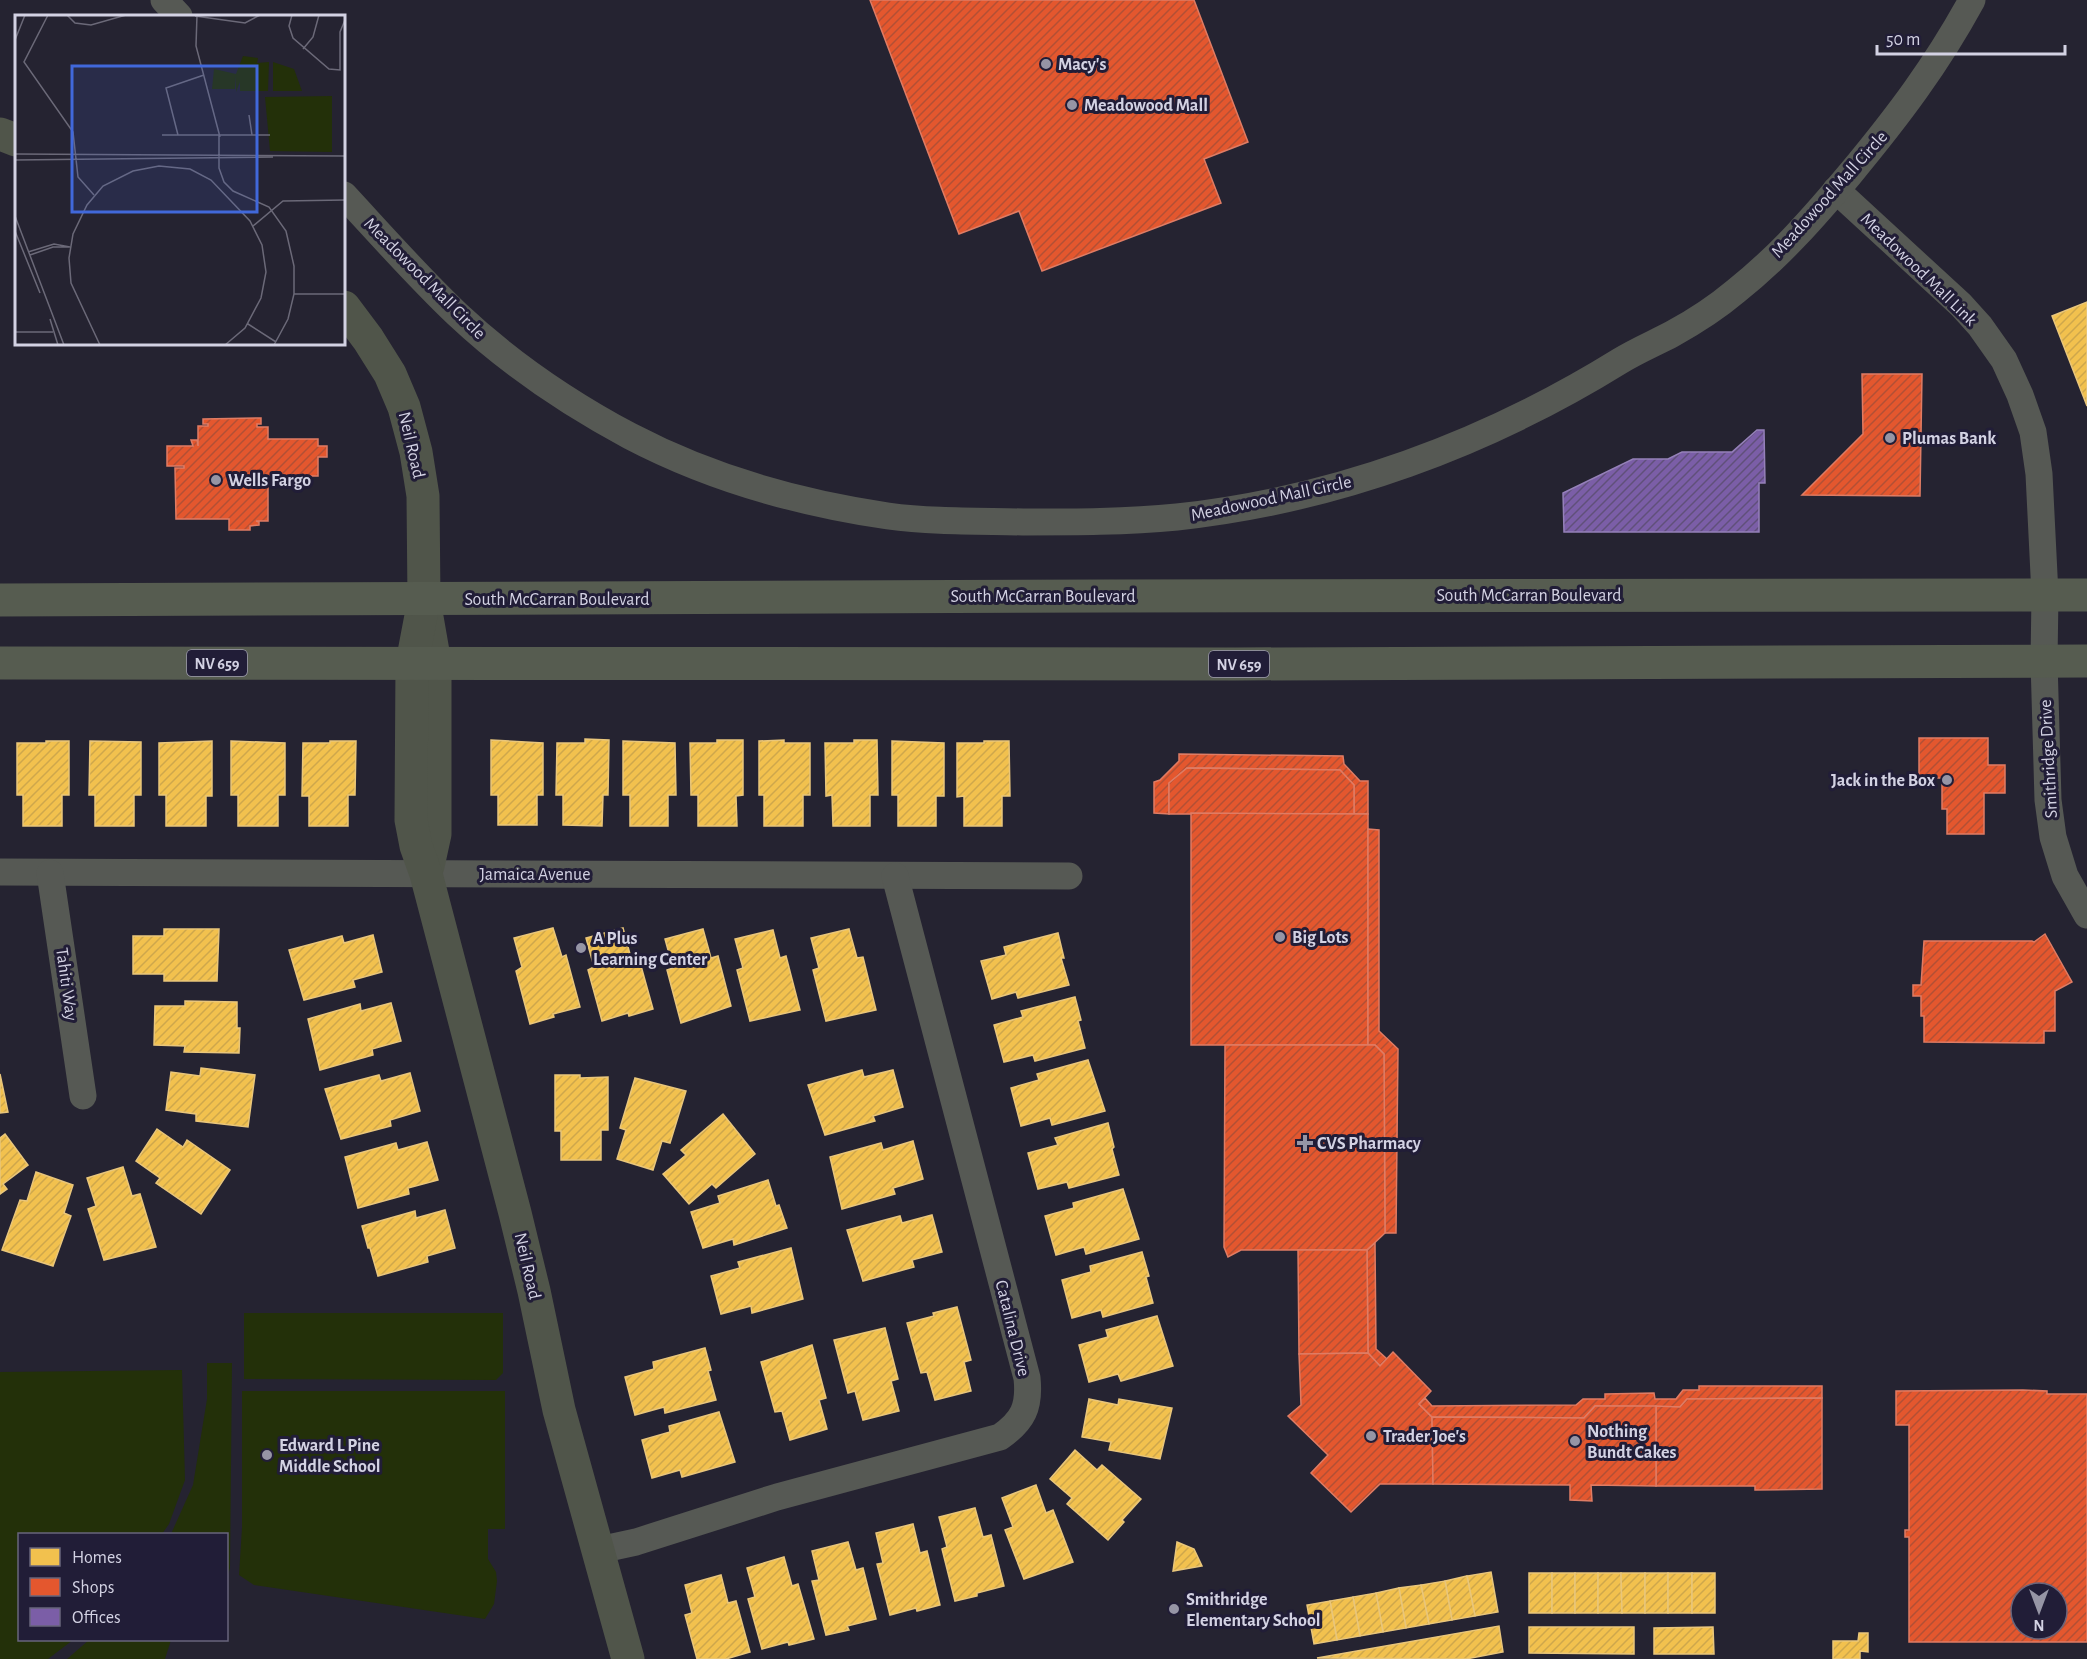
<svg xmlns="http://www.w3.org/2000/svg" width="2087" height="1659" font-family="'Alegreya Sans',sans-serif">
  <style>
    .green { fill: #233009 }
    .homes { fill: url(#homes-hatch); stroke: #e9c67b; stroke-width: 1.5 }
    .shops { fill: url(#shops-hatch); stroke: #df7c64; stroke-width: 1.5; fill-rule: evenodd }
    .offices { fill: url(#offices-hatch); stroke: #9581b9; stroke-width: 1.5 }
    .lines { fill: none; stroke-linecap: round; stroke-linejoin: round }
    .street { stroke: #565954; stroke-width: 27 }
    .secondary { stroke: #50554a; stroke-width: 33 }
    .primary { stroke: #565c50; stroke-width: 33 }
    .poi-dot { fill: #9695a5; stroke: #211d37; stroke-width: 2 }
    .labels { text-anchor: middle; stroke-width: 6; stroke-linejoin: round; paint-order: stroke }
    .shield { fill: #211d37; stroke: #9e9caf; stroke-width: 1.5 }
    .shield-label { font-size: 16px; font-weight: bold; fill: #d3d2e3 }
    .poi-label { font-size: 18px; font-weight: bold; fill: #d3d2e3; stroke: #211d37; text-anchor: start }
    .street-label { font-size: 18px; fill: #d3d2e3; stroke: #211d37 }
    .inset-road { fill: none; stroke: #6b6978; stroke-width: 1.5 }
    .view { fill: #4168da; fill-opacity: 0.15; stroke: #4168da; stroke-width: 3 }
    .inset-edge { fill: none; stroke: #d3d2e3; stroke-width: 3 }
  </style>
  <defs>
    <pattern id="homes-hatch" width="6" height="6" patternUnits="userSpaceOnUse" patternTransform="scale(1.5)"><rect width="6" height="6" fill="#f2c14e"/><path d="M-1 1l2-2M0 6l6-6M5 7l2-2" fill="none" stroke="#cea74c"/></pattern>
    <pattern id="shops-hatch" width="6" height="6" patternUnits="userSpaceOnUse" patternTransform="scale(1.5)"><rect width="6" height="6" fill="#e4572e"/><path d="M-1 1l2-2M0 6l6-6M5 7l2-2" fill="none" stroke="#b25035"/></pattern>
    <pattern id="offices-hatch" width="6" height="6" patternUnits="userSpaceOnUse" patternTransform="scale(1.5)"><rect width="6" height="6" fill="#7b5ea7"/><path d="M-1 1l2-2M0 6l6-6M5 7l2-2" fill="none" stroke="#60507a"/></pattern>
  </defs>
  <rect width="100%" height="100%" fill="#252331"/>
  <g class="green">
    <path d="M244,1313H503V1373L496,1380L244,1379Z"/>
    <path d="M207,1363H232L230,1568L227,1578L226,1534H171L193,1485L207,1399Z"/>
    <path d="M182,1370L185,1480L169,1524L162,1534H20V1640H73L48,1659H0V1372Z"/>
    <path d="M242,1391H505V1529H488V1559L496,1572L497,1581L494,1604L485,1619L254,1585L239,1575L242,1528Z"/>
    <path d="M89,1640H171L165,1659H67Z"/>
  </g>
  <g class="homes">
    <path d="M2087,302V406L2052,316Z"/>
    <path d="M585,739L609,740L608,795H603L602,826L563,825V795H556L557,743H585Z"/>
    <path d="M491,740L543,743V795H537V825H498V795H491Z"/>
    <path d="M717,740H743V795L736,796L737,826H698V795H691L690,743H717Z"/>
    <path d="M784,740V743H810V795H803V826H764V795H759V741Z"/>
    <path d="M854,740H877L878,795H870V826H833L832,795L826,796L825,743H854Z"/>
    <path d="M46,741H69V795H62V826H23V795H17V743H46Z"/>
    <path d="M90,741L141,742V795H134V826H95V795H89Z"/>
    <path d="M212,741V796H206V826H166V795H159V743Z"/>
    <path d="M231,741L285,743V795H278V826H238V795H231Z"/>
    <path d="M330,741H356L355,795H348V826H309V796H302L303,743H330Z"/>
    <path d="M623,741L675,743L676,795H668V826H630V795H623Z"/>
    <path d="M892,741L944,743V796H936V826H898V795H892Z"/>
    <path d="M984,741H1009L1010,796H1002V826H964V796L957,797V743H984Z"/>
    <path d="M553,928L562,957L566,955L580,1007L553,1014L554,1017L530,1024L516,971L522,967L514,938Z"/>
    <path d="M623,928L631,958L638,955L653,1009L629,1016L628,1013L602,1021L588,970L594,967L586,938Z"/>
    <path d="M164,929H219L217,981H164V974H133V936H164Z"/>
    <path d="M703,929L711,958L718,956L731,1006L681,1023L667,970L673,968L665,939Z"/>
    <path d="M849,929L857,958L863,957L876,1010L826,1021L813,970L819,968L811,938Z"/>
    <path d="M773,930L780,958L786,956L800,1010L750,1021L737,970L743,968L735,939Z"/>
    <path d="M1058,933L1064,958H1061L1069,985L1018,998L1016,992L992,999L981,961L1006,955L1004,947Z"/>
    <path d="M373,935L382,972L353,980L355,987L304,1000L289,950L342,936L344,943Z"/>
    <path d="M1075,997L1081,1020L1078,1021L1085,1048L1035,1061L1033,1055L1004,1062L994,1025L1023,1017L1021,1011Z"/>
    <path d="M185,1001L237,1002V1028H240L239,1053L184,1052L185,1046L154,1045L155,1006H185Z"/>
    <path d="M391,1003L401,1041L372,1049L373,1055L320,1070L308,1019L360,1004L361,1011Z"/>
    <path d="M1088,1060L1105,1111L1052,1125L1050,1118L1021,1126L1011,1088L1039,1080L1037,1074Z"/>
    <path d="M201,1068L255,1075L248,1127L196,1121V1114L166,1110L171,1072L200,1076Z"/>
    <path d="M862,1070L864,1077L893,1070L903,1107L873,1116L875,1121L825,1135L808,1085Z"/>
    <path d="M410,1073L420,1111L390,1120L391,1126L341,1139L325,1089L379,1075L381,1081Z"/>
    <path d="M0,1074L8,1112L0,1113Z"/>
    <path d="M555,1075H580V1078L608,1077V1130H601V1160H561V1131H555Z"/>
    <path d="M635,1078L686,1091L670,1143L662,1141L653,1170L617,1159L626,1130L620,1128Z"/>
    <path d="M723,1114L755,1154L716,1188L712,1184L689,1204L663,1174L686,1155L681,1150Z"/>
    <path d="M1108,1123L1114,1147L1112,1149L1119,1175L1069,1188L1067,1182L1038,1189L1028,1153L1058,1145L1055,1138Z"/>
    <path d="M157,1129L183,1147L187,1140L230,1170L201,1214L156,1183L160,1178L136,1161Z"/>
    <path d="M5,1134L28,1165L3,1184L7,1189L0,1194V1138Z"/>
    <path d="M913,1141L923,1179L893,1188L895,1194L842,1209L830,1157L881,1143L883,1150Z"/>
    <path d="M427,1142L438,1180L408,1188L409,1194L358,1208L345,1157L396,1143L398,1150Z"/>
    <path d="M123,1167L132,1196L140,1194L156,1247L104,1260L88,1209L96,1206L87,1178Z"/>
    <path d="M36,1172L73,1185L64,1213L71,1216L53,1266L2,1250L20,1200L27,1201Z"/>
    <path d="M768,1180L776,1206L779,1205L787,1228L734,1245L733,1239L703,1248L691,1212L720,1203L718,1196Z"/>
    <path d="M1123,1189L1139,1239L1086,1254L1084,1247L1056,1255L1045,1216L1074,1208L1073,1203Z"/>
    <path d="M445,1210L455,1248L427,1256L428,1262L378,1276L370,1248H368L362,1226L415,1211L416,1218Z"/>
    <path d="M932,1215L942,1252L912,1260L914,1267L863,1281L847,1230L900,1216L902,1223Z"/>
    <path d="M791,1248L803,1299L752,1313L751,1306L721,1314L711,1276L740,1268L738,1262Z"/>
    <path d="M1142,1252L1149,1276L1146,1277L1153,1303L1103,1317L1101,1310L1072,1318L1062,1280L1091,1272L1090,1266Z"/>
    <path d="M957,1307L971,1360L964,1362L971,1391L935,1400L927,1372L921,1373L907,1323L934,1316L933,1313Z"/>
    <path d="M1157,1316L1173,1366L1121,1381L1118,1374L1089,1382L1079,1345L1108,1337L1106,1330Z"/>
    <path d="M885,1328L898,1379L891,1381L899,1411L863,1420L855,1391L848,1393L834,1340Z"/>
    <path d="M812,1345L826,1398L819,1400L827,1429L790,1440L782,1411L775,1412L761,1362Z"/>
    <path d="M705,1348L711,1370L708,1371L716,1400L665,1413L664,1407L635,1415L625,1377L654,1369L653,1362Z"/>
    <path d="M1089,1399L1118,1405L1119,1399L1172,1408L1160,1459L1109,1450L1111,1442L1082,1437Z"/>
    <path d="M719,1412L735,1462L682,1477L680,1470L652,1478L642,1440L670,1432L669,1426Z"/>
    <path d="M1075,1450L1097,1470L1102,1465L1141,1499L1122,1520L1124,1522L1108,1540L1067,1504L1072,1498L1050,1479Z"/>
    <path d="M1036,1485L1046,1513L1053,1510L1073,1562L1024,1579L1005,1530L1013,1527L1002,1498Z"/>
    <path d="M975,1508L983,1537L991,1535L1004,1586L977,1593V1596L955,1601L942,1549L947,1547L939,1517Z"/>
    <path d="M913,1524L920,1553L927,1551L940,1605L917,1611L916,1608L890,1615L877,1564L883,1563L876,1533Z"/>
    <path d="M848,1542L856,1570L863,1568L876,1619L847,1626L849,1630L826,1635L812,1581L819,1580L812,1551Z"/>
    <path d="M1177,1542L1194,1549L1202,1566L1173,1571Z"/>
    <path d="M784,1557L792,1586L798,1584L814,1639L789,1645L788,1642L762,1649L748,1599L755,1597L747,1568Z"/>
    <path d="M1491,1572L1498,1612L1475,1616L1467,1576Z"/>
    <rect x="1529" y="1573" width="23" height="40"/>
    <rect x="1552" y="1573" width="23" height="40"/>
    <rect x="1575" y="1573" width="23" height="40"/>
    <path d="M1598,1573H1621L1622,1613H1598Z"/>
    <path d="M1621,1573H1645V1613H1622Z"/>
    <rect x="1645" y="1573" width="23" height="40"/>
    <rect x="1668" y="1573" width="24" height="40"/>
    <rect x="1692" y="1573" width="23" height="40"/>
    <path d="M721,1575L728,1603L736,1601L750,1652L726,1659H697L685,1615L692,1613L685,1585Z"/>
    <path d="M1467,1576L1475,1616L1452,1620L1445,1581Z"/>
    <path d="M1445,1581L1452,1620L1429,1624L1421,1585Z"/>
    <path d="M1421,1585L1429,1624L1406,1628L1399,1588Z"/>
    <path d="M1399,1588L1406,1628L1383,1632L1376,1593Z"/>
    <path d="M1376,1593L1383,1632L1360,1636L1353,1597Z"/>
    <path d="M1353,1597L1360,1636L1337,1640L1330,1601Z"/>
    <path d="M1330,1601L1337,1640L1314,1644L1307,1605Z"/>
    <path d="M1499,1626L1503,1652L1466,1659L1317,1658Z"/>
    <path d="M1529,1627H1634V1654L1529,1653Z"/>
    <path d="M1713,1627L1714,1654H1654V1628Z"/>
    <path d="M1859,1633H1868V1652L1860,1651V1659H1833V1641H1858Z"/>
  </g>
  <g class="shops">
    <path d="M870,0H1194L1248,142L1204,159L1221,203L1042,271L1019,211L959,234Z"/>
    <path d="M1862,374H1922L1920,496L1802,495L1863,434Z"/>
    <path d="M261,418V424H257V427H268V439H318V446H327V457H318V476H268V521H256L259,522V525L250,526V530H229V519H176L175,468H184V466H167V446H193L191,440H197L198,446V426H208V424H203V419Z"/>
    <path d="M1919,738H1988V765H2005V793H1984V834H1947V809H1942V778H1919Z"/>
    <path d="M1179,754L1343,756L1344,764L1360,781H1368V814H1354V785L1340,770L1209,768H1187L1169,783V814L1154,813V782L1160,780L1179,761Z"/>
    <path d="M1187,768L1340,770L1354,785V814H1169V783Z"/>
    <path d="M1191,813L1368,814V1045H1191Z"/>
    <path d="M1368,829L1379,830V1031L1398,1049L1396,1233H1385L1384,1054L1375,1045H1368Z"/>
    <path d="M2045,934L2072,982L2055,991V1031H2044V1043L1924,1042V1016H1921V996H1913V985H1921L1924,941H2032L2034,942Z"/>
    <path d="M1225,1045H1375L1384,1054L1385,1233L1367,1250H1241L1228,1257L1224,1247Z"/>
    <path d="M1375,1243L1376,1349L1387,1359L1380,1366L1368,1353L1367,1250Z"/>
    <path d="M1298,1250H1367L1368,1353L1299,1354Z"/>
    <path d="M1393,1352L1431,1391L1419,1404L1432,1417L1433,1484H1380L1351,1512L1311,1473L1328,1455L1288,1416L1301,1405L1299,1354L1368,1353L1380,1366Z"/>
    <path d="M1699,1386H1822V1398L1687,1399L1680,1407L1595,1406L1584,1418L1432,1417L1419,1404L1425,1398L1432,1406L1576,1405L1583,1399H1605V1394L1654,1393L1655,1399H1676L1683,1390H1699Z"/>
    <path d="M2023,1390L2047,1391V1394H2087V1642H1909V1537H1905V1530H1909V1425H1896V1391ZM2021,1593H2057V1629H2021Z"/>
    <path d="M1822,1398V1489L1755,1490V1486H1656V1406L1680,1407L1687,1399Z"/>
    <path d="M1595,1406H1656V1486L1591,1485L1592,1501L1570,1500V1485L1433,1484L1432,1417L1584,1418Z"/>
  </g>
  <path class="offices" d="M1757,430H1764L1765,483H1759V532H1564L1563,493L1633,459H1668L1682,452H1732Z"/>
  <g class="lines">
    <g class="street">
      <path d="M164,0L179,16"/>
      <path d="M1836,190L1961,305L1980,326L2004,360L2020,395L2033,432L2039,474L2045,595L2044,661L2048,800L2053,837L2065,876L2087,915"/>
      <path d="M344,195C381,235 417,276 457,314C508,362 568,403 630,436C710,478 799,503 888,516C932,522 978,521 1023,522C1074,522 1126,522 1177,517C1335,500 1486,444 1620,361C1636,351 1655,343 1672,334C1694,322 1717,307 1736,291C1779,257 1815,216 1850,174C1898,116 1936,66 1972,0"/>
      <path d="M0,872L1069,876"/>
      <path d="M50,873L83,1096"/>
      <path d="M599,1550L636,1542L777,1497L1000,1437C1023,1421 1030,1407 1027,1378L895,876"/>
    </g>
    <g class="secondary">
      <path d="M0,134L16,140"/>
      <path d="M344,307L368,339L390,374L404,407L416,452L423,496L424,600L435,663V834L428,866"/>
      <path d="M424,600L412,663L411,820L416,846L426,874L515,1213L534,1291L559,1410L628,1659"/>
    </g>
    <g class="primary">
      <path d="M0,600L1107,596L2087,595"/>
      <path d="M0,663L1235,664L2087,661"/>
    </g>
  </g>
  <g class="poi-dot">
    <circle cx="1046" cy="64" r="6"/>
    <circle cx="1072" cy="105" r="6"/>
    <circle cx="1890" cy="438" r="6"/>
    <circle cx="216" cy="480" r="6"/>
    <circle cx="1947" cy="780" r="6"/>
    <circle cx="1280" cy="937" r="6"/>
    <circle cx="581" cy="948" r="6"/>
    <path d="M1302 1134h6v6h6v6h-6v6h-6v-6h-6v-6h6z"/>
    <circle cx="1371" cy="1436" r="6"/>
    <circle cx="1575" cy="1441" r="6"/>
    <circle cx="267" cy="1455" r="6"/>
    <circle cx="1174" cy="1609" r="6"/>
  </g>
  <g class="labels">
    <g class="shield">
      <rect x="187" y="650" width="60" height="26" rx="4.5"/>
      <rect x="1209" y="651" width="60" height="26" rx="4.5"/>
    </g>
    <g class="shield-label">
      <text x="217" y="669">NV 659</text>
      <text x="1239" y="670">NV 659</text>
    </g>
    <g class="poi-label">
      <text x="1058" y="70">Macy's</text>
      <text x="1084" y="111">Meadowood Mall</text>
      <text x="1902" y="444">Plumas Bank</text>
      <text x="228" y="486">Wells Fargo</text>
      <text x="1935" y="786" text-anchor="end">Jack in the Box</text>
      <text x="1292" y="943">Big Lots</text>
      <text x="593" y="944">A Plus<tspan x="593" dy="21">Learning Center</tspan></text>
      <text x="1317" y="1149">CVS Pharmacy</text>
      <text x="1587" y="1437">Nothing<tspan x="1587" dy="21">Bundt Cakes</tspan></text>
      <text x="1383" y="1442">Trader Joe's</text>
      <text x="279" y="1451">Edward L Pine<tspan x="279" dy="21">Middle School</tspan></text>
      <text x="1186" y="1605">Smithridge<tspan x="1186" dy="21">Elementary School</tspan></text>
    </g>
    <g class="street-label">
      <text transform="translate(1829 194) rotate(-48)" y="6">Meadowood Mall Circle</text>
      <text transform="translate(1919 269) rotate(44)" y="6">Meadowood Mall Link</text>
      <text transform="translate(425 278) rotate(45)" y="6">Meadowood Mall Circle</text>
      <text transform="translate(412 445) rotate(77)" y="6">Neil Road</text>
      <text transform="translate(1271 498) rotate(-12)" y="6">Meadowood Mall Circle</text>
      <text x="1529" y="601">South McCarran Boulevard</text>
      <text x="1043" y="602">South McCarran Boulevard</text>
      <text x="557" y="605">South McCarran Boulevard</text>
      <text transform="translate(2048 759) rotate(-93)" y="6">Smithridge Drive</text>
      <text x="535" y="880">Jamaica Avenue</text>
      <text transform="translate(67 984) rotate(82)" y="6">Tahiti Way</text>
      <text transform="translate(528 1266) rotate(77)" y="6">Neil Road</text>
      <text transform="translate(1013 1328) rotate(76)" y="6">Catalina Drive</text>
    </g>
  </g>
  <g transform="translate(15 15)">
    <rect width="330" height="330" fill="#252331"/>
    <path d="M228,41L243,43L242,48L254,47L253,76H225V67L221,77V60L220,74H197L199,54L221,59ZM258,47L279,54L287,76H258ZM317,81V137L255,136L250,82Z" fill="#233009"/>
    <path class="inset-road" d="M33,0L9,47L58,117L63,162L79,180M52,0L60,8L76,10L111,0M182,0L181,31L205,122M277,0L274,11L278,23L314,54L325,55V17L330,5M180,1L230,8L245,0M0,25L10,0M288,34L298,22L304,0M234,100L237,120M147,120H255M163,120L151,73L189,60M204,120V153L209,167L218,176L254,192L271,216L279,251V279L273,304L259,330M0,139L330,141M0,145L258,142M0,201L49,330M238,211L268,186L330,185M0,216L25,278M13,237L39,229L55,232M15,240L38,232H54M279,279H330M35,304L43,330M233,309L261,327M0,317H38M85,330L56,268L54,243L58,219L72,190L88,171L118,156L144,151L175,154L196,165L235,206L247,230L251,257L246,283L230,313L210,330"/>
    <path class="view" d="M57,51H242V197H57Z"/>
    <rect width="330" height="330" class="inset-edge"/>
  </g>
  <rect x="18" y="1533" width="210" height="108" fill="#211d37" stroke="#68657c" stroke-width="1.5"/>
  <rect x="30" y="1548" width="30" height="18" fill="#f2c14e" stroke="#68657c" stroke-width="1.5"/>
  <text x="72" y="1563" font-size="18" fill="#d3d2e3">Homes</text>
  <rect x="30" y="1578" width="30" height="18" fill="#e4572e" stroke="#68657c" stroke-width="1.5"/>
  <text x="72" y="1593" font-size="18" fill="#d3d2e3">Shops</text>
  <rect x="30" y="1608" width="30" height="18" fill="#7b5ea7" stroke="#68657c" stroke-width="1.5"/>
  <text x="72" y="1623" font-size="18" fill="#d3d2e3">Offices</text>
  <g transform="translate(2039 1611) rotate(180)"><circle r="28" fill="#211d37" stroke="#68657c" stroke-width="1.5"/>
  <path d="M0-4.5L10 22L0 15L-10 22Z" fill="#9695a5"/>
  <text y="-9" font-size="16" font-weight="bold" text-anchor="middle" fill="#d3d2e3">N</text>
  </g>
  <path d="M1877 45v9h188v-9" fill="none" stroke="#d3d2e3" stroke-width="3"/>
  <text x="1886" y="45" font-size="18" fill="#d3d2e3" stroke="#211d37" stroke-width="4.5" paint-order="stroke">50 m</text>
</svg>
